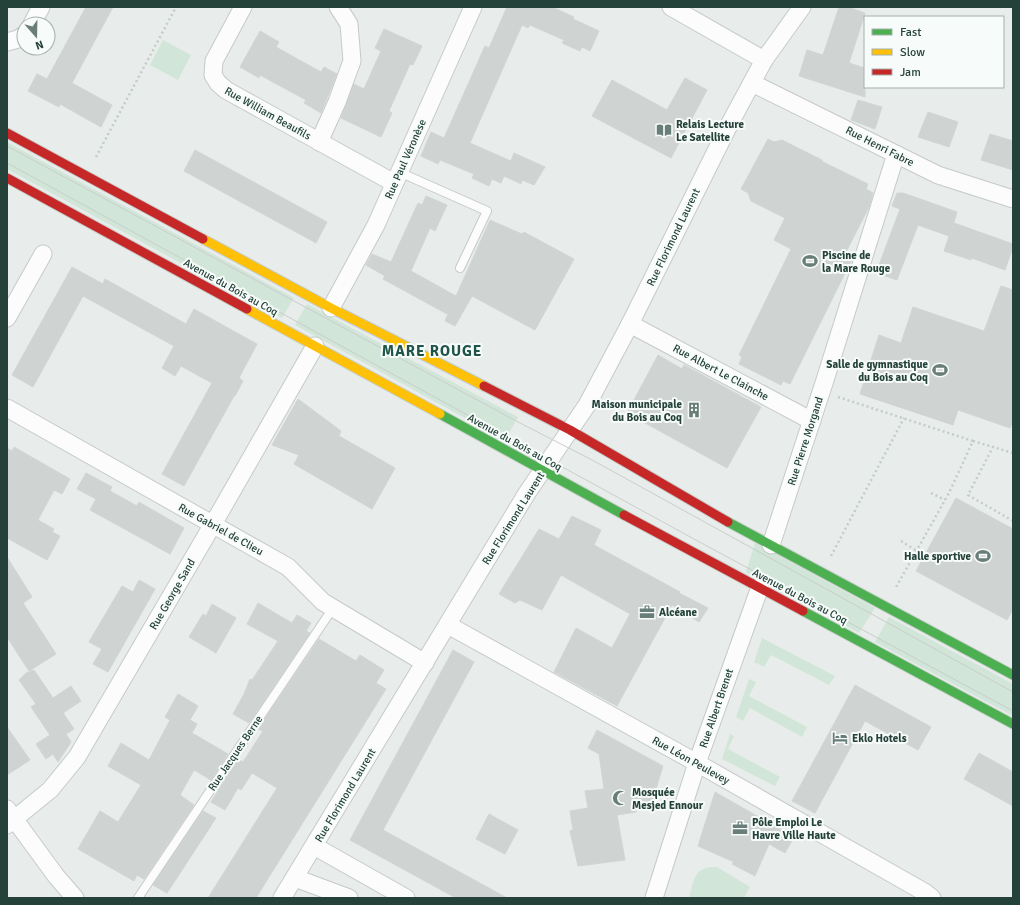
<svg xmlns="http://www.w3.org/2000/svg" width="1020" height="905" font-family="Signika,sans-serif">
  <style>
    .green { fill: #d1e6d8 }
    .building { fill: #cfd4d2; stroke: #d1d6d4 }
    .lines { fill: none; stroke-linecap: round; stroke-linejoin: round }
    .lane-casing { stroke: #c5cac8; stroke-width: 10 }
    .street-casing { stroke: #c5cac8; stroke-width: 19 }
    .fast-casing { stroke: #c3cbc8; stroke-width: 11 }
    .slow-casing { stroke: #c3cbc8; stroke-width: 11 }
    .jam-casing { stroke: #c3cbc8; stroke-width: 11 }
    .path { stroke: #c3ccca; stroke-width: 2.5; stroke-dasharray: 2 3; stroke-linecap: butt }
    .lane { stroke: #fcfcfc; stroke-width: 8 }
    .street { stroke: #fcfcfc; stroke-width: 17 }
    .fast { stroke: #4caf50; stroke-width: 9 }
    .slow { stroke: #ffc107; stroke-width: 9 }
    .jam { stroke: #c62828; stroke-width: 9 }
    .tram { stroke: #c9cdcc; stroke-width: 1 }
    .labels { text-anchor: middle; stroke-width: 4; stroke-linejoin: round; paint-order: stroke }
    .street-label { font-size: 11px; fill: #24423a; stroke: #f7fbf9 }
    .poi-label { font-size: 11px; font-weight: bold; fill: #24423a; stroke: #f7fbf9; text-anchor: start }
    .district-label { font-size: 15px; font-weight: bold; letter-spacing: 1px; fill: #1f5548; stroke: #f7fbf9 }
  </style>
  <rect width="100%" height="100%" fill="#e8edeb"/>
  <g class="green">
    <path d="M163,40L191,55L178,80L150,65Z"/>
    <path d="M7,142L294,298L282,318L7,169Z"/>
    <path d="M307,304L518,417L505,440L295,325Z"/>
    <path d="M755,543L875,608L859,633L746,572Z"/>
    <path d="M889,617L1013,684V716L875,642Z"/>
    <path d="M762,638L835,676L829,685L771,655L764,667L754,662Z"/>
    <path d="M749,679L756,682L749,696L807,727L802,737L750,708L743,721L736,717Z"/>
    <path d="M730,734L734,736L728,749L780,777L775,786L722,759Z"/>
    <path d="M713,867H717L750,887L744,898H689C694,881 693,868 713,867Z"/>
  </g>
  <g class="building">
    <path d="M86,7H113L72,83L112,105L101,127L60,104L59,107L28,91L37,74L47,79Z"/>
    <path d="M507,7H552L574,17L573,19L599,31L590,51L582,47L580,51L562,43L564,40L530,25L528,28L522,25L470,143L511,161L514,153L545,167L534,185L522,180L521,184L504,176L501,183L492,179L489,186L472,178L474,174L440,160L438,164L421,156L431,132L444,138L485,46L489,48Z"/>
    <path d="M839,7H848L865,13L849,63L865,68V97L799,76L807,50L823,55Z"/>
    <path d="M384,29L422,46L413,65L410,64L389,111L392,113L381,137L341,118L354,84L364,89L381,51L375,48Z"/>
    <path d="M260,31L279,42L276,47L321,72L324,67L337,74L321,113L304,103L306,100L260,75L259,78L240,67Z"/>
    <path d="M685,78L707,90L671,158L592,116L612,80L667,110Z"/>
    <path d="M858,100L882,107L875,129L851,120Z"/>
    <path d="M928,112L958,122L949,147L918,137Z"/>
    <path d="M990,134L1013,141V170L981,160Z"/>
    <path d="M768,139L774,142L782,140L822,160L823,162L868,184L866,189L873,193L869,207L845,254L853,257L790,384L783,381L781,385L739,364L742,357L739,355L791,249L774,240L785,218L751,201L748,193L741,189Z"/>
    <path d="M195,150L327,222L316,243L184,171Z"/>
    <path d="M897,193H903L957,212L950,235L954,223L1013,244V247L1005,270L972,258L971,260L944,251L949,236L918,225L897,280L876,273L900,209L892,206Z"/>
    <path d="M426,196L447,205L435,231L430,228L411,271L456,296L490,220L522,234L524,232L574,259L535,330L472,296L455,326L445,321L449,312L447,314L383,279L385,276L366,265L372,254L391,262L418,203L422,205Z"/>
    <path d="M72,267L103,284L105,279L186,324L194,309L257,344L239,378L243,381L235,396H234L184,486L162,474L212,383L181,366L175,376L162,368L174,346L83,296L33,387L12,375Z"/>
    <path d="M1001,286L1013,290V420L1010,428L958,410L953,425L860,394L879,335L901,343L913,307L984,331Z"/>
    <path d="M658,355L682,369L684,365L761,407L727,468L627,413Z"/>
    <path d="M298,399L341,431L339,436L395,468L372,509L294,464L299,455L272,445Z"/>
    <path d="M14,447L70,479L62,494L54,490L38,520L54,529L52,532L60,536L47,560L7,538V448L12,451Z"/>
    <path d="M86,473L112,487L110,491L137,506L139,502L184,528L170,554L90,510L96,499L77,489Z"/>
    <path d="M956,498L1013,529V609L1007,620L916,571Z"/>
    <path d="M572,516L601,530L594,545L680,592L679,593L708,608L699,622L672,605L617,706L554,672L576,628L612,648L630,614L561,575L542,610L520,600L515,603L499,594L539,529L559,539Z"/>
    <path d="M7,557L32,597L23,603L56,654L29,671L7,637Z"/>
    <path d="M139,580L155,589L108,672L93,664L102,649L89,642L122,586L133,592Z"/>
    <path d="M258,603L292,623L297,615L311,623L306,631L310,633L249,723L233,714L244,694L250,679L252,680L278,641L247,624Z"/>
    <path d="M212,604L236,618L216,653L189,637L203,614L206,616Z"/>
    <path d="M319,639L356,661L360,655L384,670L376,683L386,689L256,898H208L277,788L252,773L241,790L238,788L225,810L211,802L221,786H220L238,759L243,762L263,731L258,729Z"/>
    <path d="M453,650L474,662L383,830L507,898H456L350,840Z"/>
    <path d="M34,670L53,698L71,686L81,701L63,713L74,729L66,734L71,742L58,762L53,754L46,759L36,744L50,735L31,707L36,704L19,680L26,673Z"/>
    <path d="M855,685L931,727L918,750L865,721L815,813L792,801Z"/>
    <path d="M178,694L198,706L190,720L197,724L192,733L228,754L211,780L194,770L180,795L194,805L144,879L137,875L134,881L78,849L100,811L118,822L141,785L108,766L121,743L149,760L170,720L165,717Z"/>
    <path d="M7,727L30,760L7,775Z"/>
    <path d="M597,730L663,766L651,805L636,807V812L617,815L625,860L578,866L570,831L573,830L570,811L588,808L585,791L604,789L599,754L588,748Z"/>
    <path d="M979,753L1013,772V806L964,779Z"/>
    <path d="M715,792L794,837L785,853L769,844L755,876L732,864L734,862L698,846Z"/>
    <path d="M203,811L216,818L167,893L153,885Z"/>
    <path d="M489,814L518,830L505,854L476,839Z"/>
  </g>
  <g class="lines">
    <g class="lane-casing">
      <g id="lane">
        <path d="M399,172L487,211L460,268"/>
        <path d="M138,898L333,608"/>
      </g>
    </g>
    <g class="street-casing">
      <g id="street">
        <path d="M243,7L214,61L213,75L218,83L226,90L394,183"/>
        <path d="M671,7L764,60"/>
        <path d="M32,24L41,7"/>
        <path d="M7,42L18,39L24,35"/>
        <path d="M752,83L938,175L1013,199"/>
        <path d="M319,142L337,102L352,61L349,24L338,7"/>
        <path d="M331,308L376,225L473,7"/>
        <path d="M7,318L43,254"/>
        <path d="M630,324L812,421"/>
        <path d="M7,408L288,567L323,602L425,663"/>
        <path d="M771,545L825,380L896,154"/>
        <path d="M448,625L697,763L926,893L932,898"/>
        <path d="M7,809L56,876L75,898"/>
        <path d="M7,825L50,790L77,757L220,512L315,346"/>
        <path d="M314,846L406,898"/>
        <path d="M295,878L349,898"/>
        <path d="M282,898L527,493L587,405L630,324L729,125L764,60L802,7"/>
        <path d="M654,898L697,763L760,587"/>
      </g>
    </g>
    <g class="fast-casing">
      <g id="fast">
        <path d="M440,414L624,515"/>
        <path d="M728,522L1013,675"/>
        <path d="M803,611L1013,724"/>
      </g>
    </g>
    <g class="slow-casing">
      <g id="slow">
        <path d="M203,239L331,308L484,386"/>
        <path d="M247,309L440,414"/>
      </g>
    </g>
    <g class="jam-casing">
      <g id="jam">
        <path d="M7,133L203,239"/>
        <path d="M7,178L247,309"/>
        <path d="M484,386L570,430L728,522"/>
        <path d="M624,515L803,611"/>
      </g>
    </g>
    <g class="path">
      <path d="M96,157L176,7"/>
      <path d="M838,397L973,441L949,493L895,589"/>
      <path d="M973,441L993,447"/>
      <path d="M1013,453L993,447L968,495L1013,521"/>
      <path d="M931,493L945,500"/>
      <path d="M901,541L917,551"/>
      <path d="M831,556L904,418"/>
    </g>
    <use href="#lane" class="lane"/>
    <use href="#street" class="street"/>
    <use href="#fast" class="fast"/>
    <use href="#slow" class="slow"/>
    <use href="#jam" class="jam"/>
    <g class="tram">
      <path d="M7,146L520,423L594,461L1013,692"/>
      <path d="M7,163L694,539L1013,711"/>
    </g>
  </g>
  <defs>
    <g id="library-bare" transform="scale(1.2)"><path d="M-6-4Q-3-5.5-.7-3.5V5Q-3 3-6 4ZM6-4Q3-5.5 .7-3.5V5Q3 3 6 4Z" fill="#697e78" stroke="#f7fbf9" stroke-width="2.5" paint-order="stroke"/></g>
    <g id="stadium-bare" transform="scale(1.2)"><path d="M0-5a6.5 5 0 1 0 0 10a6.5 5 0 1 0 0-10ZM-3.5-1.8h7v3.6h-7Z" fill="#697e78" stroke="#f7fbf9" stroke-width="2.5" paint-order="stroke"/></g>
    <g id="building-bare" transform="scale(1.2)"><path d="M-4-6H4V6H1V3H-1V6H-4ZM-2.5-4.3h1.7v1.8h-1.7ZM.8-4.3h1.7v1.8H.8ZM-2.5-1h1.7V.8h-1.7ZM.8-1h1.7V.8H.8Z" fill="#697e78" stroke="#f7fbf9" stroke-width="2.5" paint-order="stroke"/></g>
    <g id="office-bare" transform="scale(1.2)"><path d="M-6-3h4V-5.5h4V-3h4V5H-6ZM-1-4.5V-3h2v-1.5ZM-6 0V1H6V0Z" fill="#697e78" stroke="#f7fbf9" stroke-width="2.5" paint-order="stroke"/></g>
    <g id="hotel-bare" transform="scale(1.2)"><path d="M-6-4.5h1.5V1H6V5H4.5V3h-9V5H-6ZM-4 0a1.8 1.8 0 1 1 3.6 0ZM.5 0V-2.5h3Q6-2.5 6 0Z" fill="#697e78" stroke="#f7fbf9" stroke-width="2.5" paint-order="stroke"/></g>
    <g id="mosque-bare" transform="scale(1.2)"><path d="M3.5-4.9A6 6 0 1 0 3.5 4.9A5 5 0 1 1 3.5-4.9Z" fill="#697e78" stroke="#f7fbf9" stroke-width="2.5" paint-order="stroke"/></g>
  </defs>
  <g fill-rule="evenodd">
    <use href="#library-bare" x="664" y="130"/>
    <use href="#stadium-bare" x="810" y="261"/>
    <use href="#stadium-bare" x="940" y="370"/>
    <use href="#building-bare" x="694" y="410"/>
    <use href="#stadium-bare" x="983" y="556"/>
    <use href="#office-bare" x="647" y="612"/>
    <use href="#hotel-bare" x="840" y="738"/>
    <use href="#mosque-bare" x="620" y="798"/>
    <use href="#office-bare" x="740" y="828"/>
  </g>
  <g class="labels">
    <g class="street-label">
      <text transform="translate(268 113) rotate(29)" y="4">Rue William Beaufils</text>
      <text transform="translate(880 146) rotate(27)" y="4">Rue Henri Fabre</text>
      <text transform="translate(405 159) rotate(-66)" y="4">Rue Paul Véronèse</text>
      <text transform="translate(673 237) rotate(-64)" y="4">Rue Florimond Laurent</text>
      <text transform="translate(231 287) rotate(29)" y="4">Avenue du Bois au Coq</text>
      <text transform="translate(721 372) rotate(28)" y="4">Rue Albert Le Clainche</text>
      <text transform="translate(805 441) rotate(-72)" y="4">Rue Pierre Morgand</text>
      <text transform="translate(515 442) rotate(29)" y="4">Avenue du Bois au Coq</text>
      <text transform="translate(513 518) rotate(-58)" y="4">Rue Florimond Laurent</text>
      <text transform="translate(221 529) rotate(29)" y="4">Rue Gabriel de Clieu</text>
      <text transform="translate(172 594) rotate(-60)" y="4">Rue George Sand</text>
      <text transform="translate(800 596) rotate(28)" y="4">Avenue du Bois au Coq</text>
      <text transform="translate(716 708) rotate(-71)" y="4">Rue Albert Brenet</text>
      <text transform="translate(235 753) rotate(-56)" y="4">Rue Jacques Berne</text>
      <text transform="translate(691 760) rotate(29)" y="4">Rue Léon Peulevey</text>
      <text transform="translate(345 795) rotate(-59)" y="4">Rue Florimond Laurent</text>
    </g>
    <g class="poi-label">
      <text x="676" y="128">Relais Lecture<tspan x="676" dy="13">Le Satellite</tspan></text>
      <text x="822" y="259">Piscine de<tspan x="822" dy="13">la Mare Rouge</tspan></text>
      <text x="928" y="368" text-anchor="end">Salle de gymnastique<tspan x="928" dy="13">du Bois au Coq</tspan></text>
      <text x="682" y="408" text-anchor="end">Maison municipale<tspan x="682" dy="13">du Bois au Coq</tspan></text>
      <text x="971" y="560" text-anchor="end">Halle sportive</text>
      <text x="659" y="616">Alcéane</text>
      <text x="852" y="742">Eklo Hotels</text>
      <text x="632" y="796">Mosquée<tspan x="632" dy="13">Mesjed Ennour</tspan></text>
      <text x="752" y="826">Pôle Emploi Le<tspan x="752" dy="13">Havre Ville Haute</tspan></text>
    </g>
    <g class="district-label">
      <text x="432" y="356">MARE ROUGE</text>
    </g>
  </g>
  <rect width="1020" height="905" fill="none" stroke="#24423a" stroke-width="16"/>
  <rect x="864" y="16" width="140" height="72" fill="#f7fbf9" stroke="#a3b1ad"/>
  <rect x="872" y="29" width="20" height="6" fill="#4caf50" stroke="#a3b1ad"/>
  <text x="900" y="36" font-size="12" fill="#24423a">Fast</text>
  <rect x="872" y="49" width="20" height="6" fill="#ffc107" stroke="#a3b1ad"/>
  <text x="900" y="56" font-size="12" fill="#24423a">Slow</text>
  <rect x="872" y="69" width="20" height="6" fill="#c62828" stroke="#a3b1ad"/>
  <text x="900" y="76" font-size="12" fill="#24423a">Jam</text>
  <g transform="translate(36 36) rotate(160)"><circle r="19" fill="#f7fbf9" stroke="#a3b1ad"/>
  <path d="M0-3L7 15L0 10L-7 15Z" fill="#697e78"/>
  <text y="-6" font-size="11" font-weight="bold" text-anchor="middle" fill="#24423a">N</text>
  </g>
</svg>
